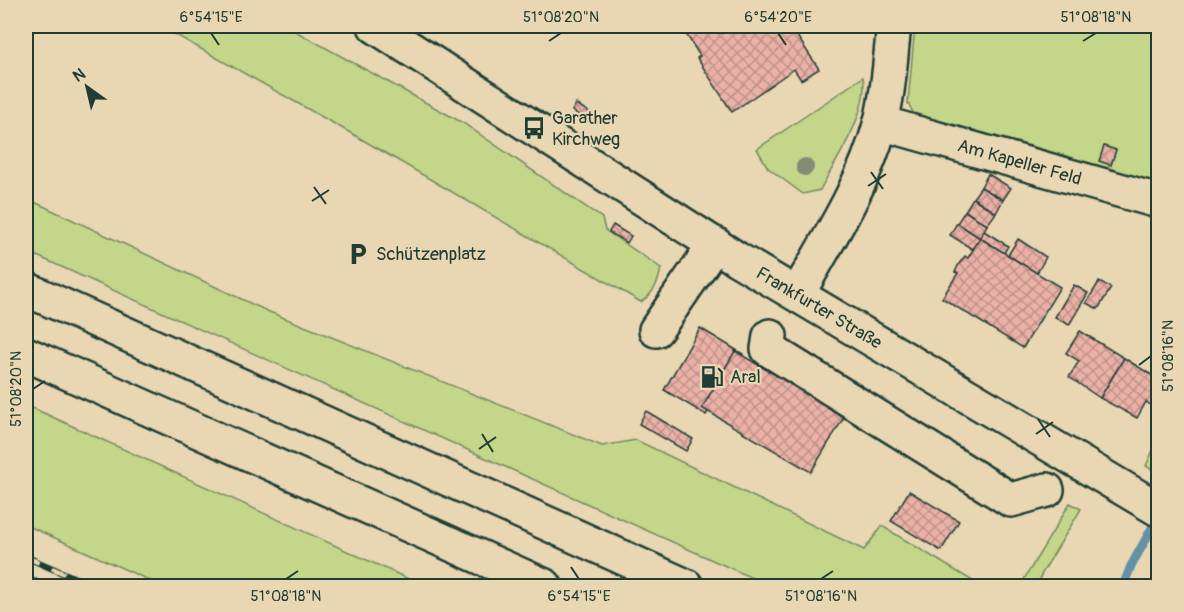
<svg xmlns="http://www.w3.org/2000/svg" width="1184" height="612" font-family="Pangolin,sans-serif">
  <style>
    .green { fill: #c4d68a; stroke: #728a5f; stroke-width: 1.5 }
    .forest { fill: url(#forest-firs); stroke: #728a5f; stroke-width: 1.5 }
    .lines { fill: none; stroke-linecap: round; stroke-linejoin: round }
    .stream { stroke: #6491a5; stroke-width: 9 }
    .building { fill: url(#building-cross-hatch); stroke: #1f3d34; stroke-width: 1.5 }
    .minor-casing { stroke: #1f3d34; stroke-width: 38 }
    .major-casing { stroke: #1f3d34; stroke-width: 38 }
    .highway-casing { stroke: #1f3d34; stroke-width: 38 }
    .minor { stroke: #e9d7b4; stroke-width: 33 }
    .major { stroke: #e9d7b4; stroke-width: 33 }
    .highway { stroke: #e9d7b4; stroke-width: 33 }
    .rail-casing { stroke: #1f3d34; stroke-width: 7 }
    .rail { stroke: #e9d7b4; stroke-width: 4.5; stroke-dasharray: 14; stroke-linecap: butt }
    .tree { fill: #838b73 }
    .ticks { fill: none; stroke: #1f3d34; stroke-width: 2 }
    .labels { text-anchor: middle; stroke-width: 4.5; stroke-linejoin: round; paint-order: stroke }
    .poi-label { font-size: 18px; fill: #1f3d34; stroke: #e9d7b4; text-anchor: start }
    .street-label { font-size: 18px; fill: #1f3d34; stroke: #e9d7b4 }
    .neatline { fill: none; stroke: #1f3d34; stroke-width: 2 }
    .ticks-label { font-size: 15px; text-anchor: middle; fill: #1f3d34 }
  </style>
  <defs>
    <pattern id="forest-firs" width="22" height="20" patternUnits="userSpaceOnUse" patternTransform="scale(1.5)"><rect width="22" height="20" fill="#c4d68a"/><path d="M5 1l3.5 6h-7zM16 11l3.5 6h-7z" fill="#a8b978"/></pattern>
    <pattern id="building-cross-hatch" width="8" height="8" patternUnits="userSpaceOnUse" patternTransform="scale(1.5)"><rect width="8" height="8" fill="#ebb1a7"/><path d="M0 0l8 8M0 8l8-8" fill="none" stroke="#be9189"/></pattern>
  </defs>
  <rect width="100%" height="100%" fill="#e9d7b4"/>
  <filter id="ink" filterUnits="userSpaceOnUse"><feTurbulence type="fractalNoise" baseFrequency=".0167" numOctaves="2"/><feDisplacementMap in="SourceGraphic" scale="12" xChannelSelector="R" yChannelSelector="G"/><feConvolveMatrix kernelMatrix="1 2 1 2 8 2 1 2 1" color-interpolation-filters="sRGB"/></filter>
  <g filter="url(#ink)">
    <g class="green">
      <path d="M160,26H286L463,123L602,218L605,230L661,268C658,284 654,293 641,302L356,136Z"/>
      <path d="M915,26H1158V189L914,114L908,103Z"/>
      <path d="M863,77C870,111 836,160 820,190L803,194L768,168L757,149Z"/>
      <path d="M26,198L267,311L602,446L636,440L864,550L882,526L981,586H770L26,251Z"/>
      <path d="M26,405L424,586H162L26,525Z"/>
      <path d="M1070,503L1081,509L1041,575L1038,586H1020Z"/>
    </g>
    <path class="forest" d="M1158,439V473L1146,466Z"/>
    <g class="lines">
      <path class="stream" d="M1123,586L1131,566L1158,517"/>
    </g>
    <g class="building">
      <path d="M681,26H739L742,30L748,26H799L793,30L819,69L801,80L794,69L732,112L697,58L700,56Z"/>
      <path d="M576,104L594,115L590,122L572,111Z"/>
      <path d="M1104,146L1116,150L1111,165L1099,161Z"/>
      <path d="M988,174L1011,188L1003,200L981,187Z"/>
      <path d="M981,187L1003,200L996,213L973,198Z"/>
      <path d="M973,198L996,213L987,225L965,211Z"/>
      <path d="M965,211L987,225L980,238L957,223Z"/>
      <path d="M957,223L980,238L972,249L950,235Z"/>
      <path d="M613,225L631,236L627,243L609,232Z"/>
      <path d="M984,231L1008,246L1004,253L980,238Z"/>
      <path d="M980,238L1060,287L1023,348L942,298L958,273L955,272L959,264L965,256L968,258Z"/>
      <path d="M1018,239L1046,257L1037,273L1008,255Z"/>
      <path d="M1099,282L1111,288L1098,309L1086,303Z"/>
      <path d="M1074,285L1088,293L1069,325L1055,317Z"/>
      <path d="M700,328L743,354L706,415L664,390Z"/>
      <path d="M1080,331L1124,358L1100,398L1069,377L1079,361L1066,353Z"/>
      <path d="M735,351L770,372L777,359L852,404L811,472L702,408Z"/>
      <path d="M1124,358L1158,379V410L1146,402L1137,418L1100,398Z"/>
      <path d="M646,411L693,439L686,451L639,424Z"/>
      <path d="M909,491L959,521L941,551L891,521Z"/>
    </g>
    <g class="lines">
      <g class="minor-casing">
        <g id="minor">
          <path id="s1" d="M881,123L1158,201"/>
          <path d="M798,293C828,240 864,185 880,125C889,94 890,58 894,26"/>
          <path d="M656,330L715,244"/>
          <path d="M770,336L768,349L1011,500L1047,490"/>
        </g>
      </g>
      <g class="major-casing">
        <g id="major">
          <path id="s2" d="M375,26L737,259L1158,509"/>
        </g>
      </g>
      <g class="highway-casing">
        <g id="highway">
          <path d="M26,289L686,586"/>
          <path d="M26,354L545,586"/>
        </g>
      </g>
      <use href="#minor" class="minor"/>
      <use href="#major" class="major"/>
      <use href="#highway" class="highway"/>
      <g class="rail-casing">
        <g id="rail">
          <path d="M26,557L93,586"/>
          <path d="M26,578L45,586"/>
        </g>
      </g>
      <use href="#rail" class="rail"/>
    </g>
    <circle class="tree" cx="805" cy="167" r="9"/>
  </g>
  <path class="ticks" d="M211,33L219,45M778,33L786,45M549,41L561,33M1083,41L1096,33M871,172L883,189M868,186L886,174M314,187L326,204M312,201L329,190M1139,365L1151,356M33,389L45,381M1038,419L1050,437M482,434L493,452M1036,434L1053,422M479,449L496,437M571,567L579,579M286,579L298,571M821,579L833,571"/>
  <defs>
    <g id="bus-bare" transform="scale(1.8)"><path d="M-5-6H5V4H4V6H2V4H-2V6H-4V4H-5ZM-3.5-4V0h7V-4ZM-3.5 1.2v1.5H-2V1.2ZM2 1.2v1.5H3.5V1.2Z" fill="#1f3d34" stroke="#e9d7b4" stroke-width="2.5" paint-order="stroke"/></g>
    <g id="parking-bare" transform="scale(1.8)"><path d="M-3.5-5.5H1a3.5 3.5 0 0 1 0 7H-1V5.5H-3.5ZM-1-3.4V-.6H.8a1.4 1.4 0 0 0 0-2.8Z" fill="#1f3d34" stroke="#e9d7b4" stroke-width="2.5" paint-order="stroke"/></g>
    <g id="fuel-bare" transform="scale(1.8)"><path d="M-5.5-6h7V0h2V4h1.3V-2.5L3-4.5l.8-.8L6-3V5H2.5V1h-1V6h-7ZM-4.2-4.7v3.2H.2V-4.7Z" fill="#1f3d34" stroke="#e9d7b4" stroke-width="2.5" paint-order="stroke"/></g>
  </defs>
  <g fill-rule="evenodd">
    <use href="#bus-bare" x="534" y="128"/>
    <use href="#parking-bare" x="358" y="254"/>
    <use href="#fuel-bare" x="712" y="377"/>
  </g>
  <g class="labels">
    <g class="poi-label">
      <text x="552" y="124">Garather<tspan x="552" dy="21">Kirchweg</tspan></text>
      <text x="376" y="260">Schützenplatz</text>
      <text x="730" y="383">Aral</text>
    </g>
    <g class="street-label">
      <text dy="6" stroke="none"><textPath href="#s1" startOffset="144">Am Kapeller Feld</textPath></text>
      <text dy="6" stroke="none"><textPath href="#s2" startOffset="526">Frankfurter Straße</textPath></text>
    </g>
  </g>
  <rect width="1184" height="612" fill="none" stroke="#e9d7b4" stroke-width="66"/>
  <g transform="translate(87 87) rotate(326)" stroke="#e9d7b4" stroke-width="4.5" paint-order="stroke">
  <path d="M0-4.5L10 22L0 15L-10 22Z" fill="#1f3d34"/>
  <text y="-9" font-size="16" font-weight="bold" text-anchor="middle" fill="#1f3d34">N</text>
  </g>
  <rect x="33" y="33" width="1118" height="546" class="neatline"/>
  <g class="ticks-label">
    <text x="211" y="22">6°54'15"E</text>
    <text x="561" y="22">51°08'20"N</text>
    <text x="778" y="22">6°54'20"E</text>
    <text x="1096" y="22">51°08'18"N</text>
    <text transform="translate(1168 356) rotate(-90)" y="5">51°08'16"N</text>
    <text transform="translate(16 389) rotate(-90)" y="5">51°08'20"N</text>
    <text x="286" y="601">51°08'18"N</text>
    <text x="579" y="601">6°54'15"E</text>
    <text x="821" y="601">51°08'16"N</text>
  </g>
</svg>
